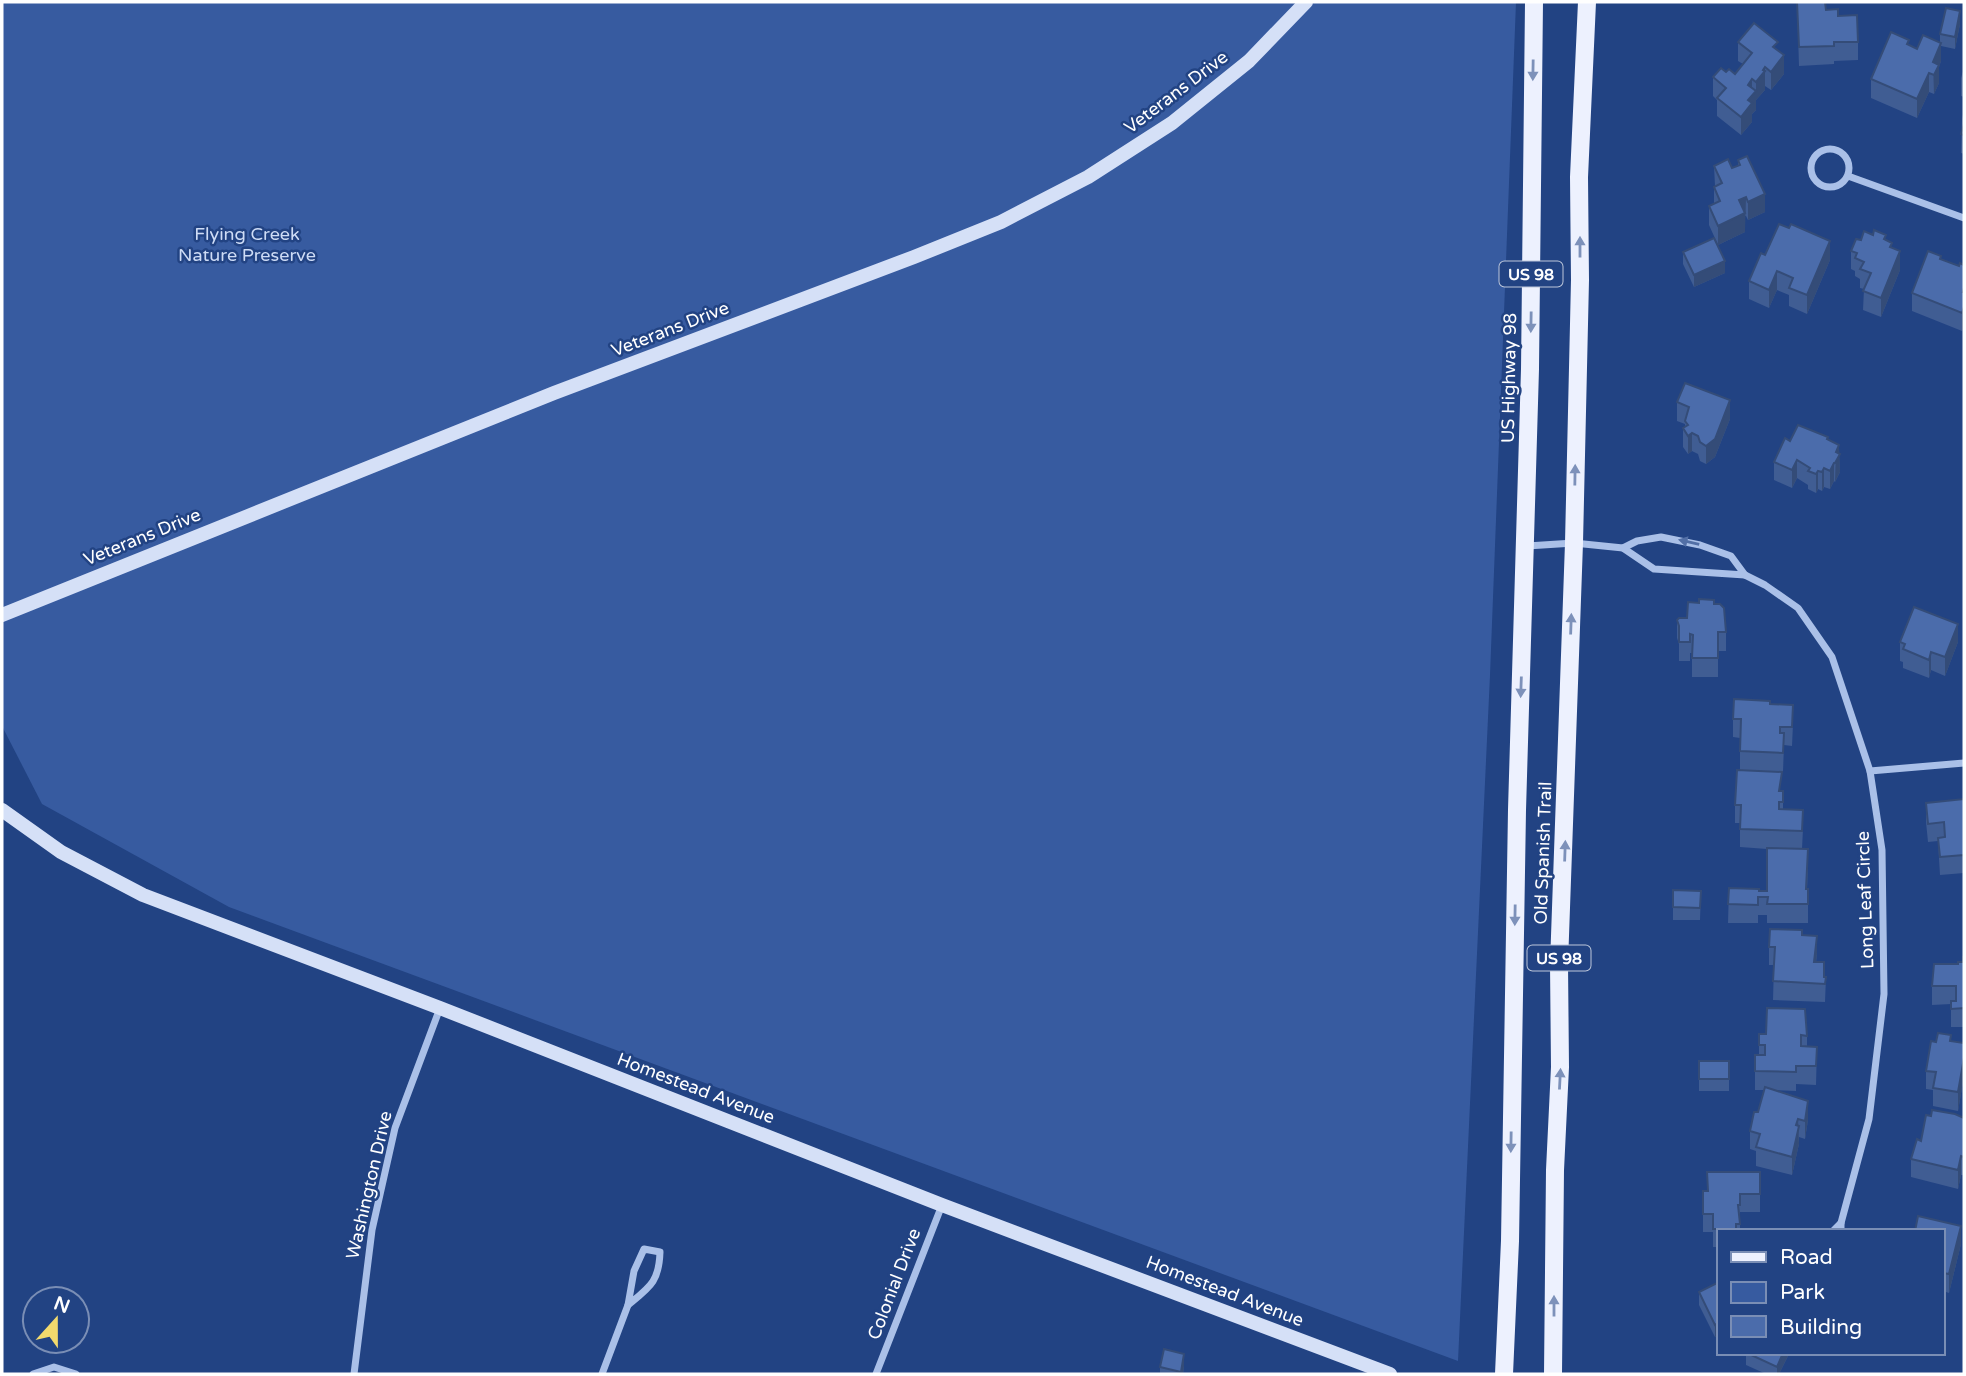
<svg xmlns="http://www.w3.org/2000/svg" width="1966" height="1376" font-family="'Varela Round',sans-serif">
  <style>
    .green { fill: #375ba0 }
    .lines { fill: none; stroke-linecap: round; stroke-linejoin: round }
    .street { stroke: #aac0e8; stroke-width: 7 }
    .secondary { stroke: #d5e0f7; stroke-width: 14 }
    .primary { stroke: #edf1fe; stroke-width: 18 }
    .wall { fill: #405d93 }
    .shaded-wall { fill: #344c78 }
    .building { fill: #4b6cab; stroke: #344c78; stroke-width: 2 }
    .oneway { fill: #7d91ba }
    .oneway2 { fill: #526fa6 }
    .labels { text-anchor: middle; stroke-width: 5; stroke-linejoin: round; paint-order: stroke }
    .shield { fill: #224383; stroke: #bdc7da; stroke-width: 2 }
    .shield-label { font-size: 16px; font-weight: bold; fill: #fff }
    .street-label { font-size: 18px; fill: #fff; stroke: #224383 }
    .park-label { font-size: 18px; fill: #cedcf6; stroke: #224383 }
  </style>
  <rect width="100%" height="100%" fill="#224383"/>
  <path class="green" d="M2,2H1516L1490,675L1458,1361L229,907L42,804L2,726Z"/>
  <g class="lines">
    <g class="street">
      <circle cx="1830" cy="168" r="19"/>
      <path d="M1848,176L1964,218"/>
      <path d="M1527,546L1574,543L1623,548L1654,569L1745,575"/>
      <path d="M1623,548L1637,541L1661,537L1700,545L1731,556L1745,575L1765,585L1798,608L1832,657L1870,771L1882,850L1884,994L1869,1119L1841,1223"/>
      <path d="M1870,771L1964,763"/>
      <path d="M1833,1231L1841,1223V1231"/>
      <path d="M644,1249L660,1252C659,1282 650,1287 628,1305L634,1271Z"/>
      <path d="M33,1374L54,1367L76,1374"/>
      <path d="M354,1374L372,1230L395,1128L440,1008"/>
      <path d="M602,1374L628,1305"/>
      <path d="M876,1374L942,1205"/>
    </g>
    <g class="secondary">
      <path d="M2,615L554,393L914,257L1001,222L1088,177L1172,123L1249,61L1306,2"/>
      <path d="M2,810L61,852L143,895L440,1008L942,1205L1390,1374"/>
    </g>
    <g class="primary">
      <path d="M1504,1374L1510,1241L1517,810L1530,369L1534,2"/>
      <path d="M1553,1374L1555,1170L1560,1067L1559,964L1574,543L1580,280L1579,177L1587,2"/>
    </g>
  </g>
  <g class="wall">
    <path d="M1797,2L1826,10L1838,16L1858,42V60L1834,61V64L1799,66Z"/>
    <path d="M1960,24L1955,49L1941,46V61L1939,67V83L1934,94L1929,92L1917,118L1871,98V79L1909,45L1917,49L1940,42V34Z"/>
    <path d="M1738,42L1778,50L1784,74L1771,90L1765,86V90L1756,100V110L1752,114V122L1741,135L1717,116V100L1713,96V77L1726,72L1735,74L1743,64L1738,61Z"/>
    <path d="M1964,68V97L1961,96V78Z"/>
    <path d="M1964,110V154L1961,153L1962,119Z"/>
    <path d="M1738,160L1765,212L1748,220L1746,216H1745V232L1718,245L1709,225V206L1714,204V187L1715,186L1714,166L1732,168L1738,166Z"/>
    <path d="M1861,240H1886L1892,248L1900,270L1881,317L1863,310L1864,289L1860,288V279L1855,276V271L1851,269V251Z"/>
    <path d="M1683,252L1725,273L1694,287L1683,264Z"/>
    <path d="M1765,255L1830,260L1807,314L1789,306V295L1777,290L1769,308L1749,299V281Z"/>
    <path d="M1941,259L1959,266L1964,265V325L1962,331L1912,311V293Z"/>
    <path d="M1677,402L1730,419L1715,457L1706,464L1700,461L1698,454L1692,451L1688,454L1683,447V428L1685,427V424L1677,421Z"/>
    <path d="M1828,440L1839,454L1840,472L1835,482L1834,481L1830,489L1824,487L1822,491L1818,489L1816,493L1808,489V485L1797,478L1792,488L1774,480V462L1790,441Z"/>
    <path d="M1714,604L1726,632V651H1718V677H1692V653H1690V661H1679V644L1677,638V620L1687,618Z"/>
    <path d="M1900,642H1958L1945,676L1931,670L1929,678L1903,668V662L1900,661Z"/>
    <path d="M1770,704L1793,724L1792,746L1784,745L1783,772L1740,770V738L1733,737V719Z"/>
    <path d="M1782,791H1783V809L1803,829L1802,849L1808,867L1807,889H1808V923H1767V915H1758V923H1728L1729,888L1767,891V849L1740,847V823H1735V805Z"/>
    <path d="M1964,799V873L1940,875L1938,841L1928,842L1926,822V803Z"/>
    <path d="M1673,890L1701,891L1700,920H1673Z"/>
    <path d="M1802,935L1817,954L1816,962L1824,977H1826L1825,1002L1773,1000L1774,965H1769V947Z"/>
    <path d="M1964,957V1031V1027H1951V1004L1932,1005V986L1958,964L1963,962Z"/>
    <path d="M1759,1034L1807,1036V1046L1817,1047L1816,1085L1796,1084V1091L1774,1090L1808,1120L1805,1139L1799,1137V1144L1792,1175L1756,1166V1151L1750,1149V1131L1758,1112L1764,1090H1755V1055H1759Z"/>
    <path d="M1951,1041L1964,1043V1076L1958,1111L1933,1106V1090L1926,1089V1071L1936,1042Z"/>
    <rect x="1699" y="1061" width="30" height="30"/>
    <path d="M1931,1116L1964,1118V1175H1961L1958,1189L1911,1177V1159L1921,1141Z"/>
    <path d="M1760,1172V1212H1740V1231H1719V1247H1713V1232H1703V1191H1707Z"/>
    <path d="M1943,1231L1961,1244L1949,1293L1943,1291Z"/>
    <path d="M1719,1282V1335L1715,1337L1699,1305V1292Z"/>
    <path d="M1746,1353H1788V1356L1779,1374H1766L1746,1365Z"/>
    <path d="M1184,1366L1183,1374H1160V1367Z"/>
  </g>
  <g class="shaded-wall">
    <path d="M1960,11V24L1955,49V37Z"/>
    <path d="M1941,43V61L1939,67V83L1934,94L1933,62Z"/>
    <path d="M1784,55V74L1771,90V72Z"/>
    <path d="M1765,67V90L1756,100V82Z"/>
    <path d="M1929,73V92L1917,118V99Z"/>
    <path d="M1752,79V95L1756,91V110L1752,114V122L1741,135V117L1748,85Z"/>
    <path d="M1765,194V212L1748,220V202Z"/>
    <path d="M1746,197L1745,232L1718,245V226L1739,200Z"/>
    <path d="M1830,241V260L1807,314V295Z"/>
    <path d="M1900,251V270L1881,317V298Z"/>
    <path d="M1725,261V273L1694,287V275Z"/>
    <path d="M1777,271V290L1769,308V290Z"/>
    <path d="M1964,307V325L1962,331V313Z"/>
    <path d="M1730,400V419L1715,457L1706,464V446Z"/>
    <path d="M1692,433V451L1688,454V436Z"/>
    <path d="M1839,445L1840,472L1835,482L1836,452Z"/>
    <path d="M1797,460V478L1792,488V470Z"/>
    <path d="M1834,463V481L1830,489V471Z"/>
    <path d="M1824,468V487L1822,491V472Z"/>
    <path d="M1818,471V489L1816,493V474Z"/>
    <path d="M1958,624V642L1945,676V657Z"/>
    <path d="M1931,652V670L1929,678V660Z"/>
    <path d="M1817,936V954L1814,981V962Z"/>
    <path d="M1964,1058V1076L1958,1111V1092Z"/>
    <path d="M1808,1101V1120L1805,1139V1121Z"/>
    <path d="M1798,1119L1799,1144L1792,1175V1157Z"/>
    <path d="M1961,1156V1175L1958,1189V1170Z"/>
    <path d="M1961,1226V1244L1949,1293V1274Z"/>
    <path d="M1719,1322V1335L1715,1337V1325Z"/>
    <path d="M1783,1353H1788V1356L1779,1374H1777V1367Z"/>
    <path d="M1184,1354V1366L1183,1374H1181Z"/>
  </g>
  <g class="building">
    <path d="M1797,2H1825L1826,10L1838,9V16L1857,15L1858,42H1834V46L1799,47Z"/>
    <path d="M1946,8L1960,11L1955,37L1940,34Z"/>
    <path d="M1754,23L1778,42L1773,47L1784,55L1771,72L1765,67L1763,70L1765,71L1756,82L1752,79L1748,85L1756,91L1748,100L1752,103L1741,117L1717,98L1726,88L1713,77L1721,68L1726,72L1729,69L1735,74L1752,53L1738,42Z"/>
    <path d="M1891,32L1909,40L1907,44L1917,49L1923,35L1941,43L1933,62L1939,65L1934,75L1929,73L1917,99L1871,79Z"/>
    <path d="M1964,124V135L1961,134Z"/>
    <path d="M1747,156L1765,194L1748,202L1746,197L1739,200L1745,213L1718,226L1709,206L1720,201L1714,187L1722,183L1714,166L1728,159L1732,168L1740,165L1738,160Z"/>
    <path d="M1779,224L1789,228L1791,224L1830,241L1807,295L1789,288L1793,278L1777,271L1769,290L1749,281L1761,253L1765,255Z"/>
    <path d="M1874,230L1886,235L1884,239L1892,243L1890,247L1900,251L1881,298L1863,291L1871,273L1860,269L1864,262L1855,258L1857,253L1851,251L1856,239L1861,240L1864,231L1873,235Z"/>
    <path d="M1714,238L1725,261L1694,275L1683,252Z"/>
    <path d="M1928,251L1941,256L1940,259L1959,266L1960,263L1964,265V288L1963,292H1964V307L1962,313L1912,293Z"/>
    <path d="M1685,383L1730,400L1715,439L1706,446L1700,442L1698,436L1692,433L1688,436L1683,428L1688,425L1685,421L1689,407L1677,402Z"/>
    <path d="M1798,425L1828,437L1827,439L1839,445L1836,452L1840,454L1835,463H1834L1830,471L1824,468L1822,472L1818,471L1816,474L1808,471L1810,468L1797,460L1792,470L1774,462L1785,438L1790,441Z"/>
    <path d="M1699,599L1714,600V604H1720L1724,608L1726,632H1718V658H1692L1693,635L1690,634V642H1679V626L1677,620L1679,618H1687L1688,602L1699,603Z"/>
    <path d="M1914,607L1958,624L1945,657L1931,652L1929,660L1903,649L1905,644L1900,642Z"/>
    <path d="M1734,699L1770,701V704L1793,705L1792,727H1780V733H1784L1783,753L1740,751L1741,719H1733Z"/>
    <path d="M1737,770L1782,772L1779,791H1783V802H1779V809L1803,810L1802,831L1740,829L1741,805H1735Z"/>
    <path d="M1964,799V855L1940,857L1938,838L1945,837L1944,822L1928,824L1926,803Z"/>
    <path d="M1767,848L1808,849L1806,889H1808V904H1767L1768,897H1758V905L1728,904L1729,888L1759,889V891H1767Z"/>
    <path d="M1673,890L1701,891L1700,908L1673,907Z"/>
    <path d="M1770,929L1802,930V935L1817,936L1814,962H1824V977H1826L1825,984L1773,981L1775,947H1769Z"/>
    <path d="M1963,957H1964V1012V1008L1951,1009V1001H1956V986H1932L1934,964H1958V962H1963Z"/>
    <path d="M1767,1008L1805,1009L1807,1036L1801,1035V1046L1817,1047L1816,1066H1796V1072L1755,1071V1055H1765V1045H1759V1034H1766Z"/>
    <path d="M1938,1033L1951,1035L1950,1041L1964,1043V1058L1958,1092L1933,1088L1936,1072L1926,1071L1931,1041L1936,1042Z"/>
    <rect x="1699" y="1061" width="30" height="18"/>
    <path d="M1765,1087L1808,1101L1805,1121L1798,1119L1796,1125L1799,1126L1792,1157L1756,1147L1760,1134L1750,1131L1754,1112H1758Z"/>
    <path d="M1932,1110L1955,1114L1964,1118V1157L1961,1156L1958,1170L1911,1159L1917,1139L1921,1141L1926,1115L1931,1116Z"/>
    <path d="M1707,1172H1760V1194H1740V1205H1738L1740,1224H1736V1229H1713V1214H1703V1191H1708Z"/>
    <path d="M1918,1216L1961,1226L1949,1274L1943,1273V1231H1915Z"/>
    <path d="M1719,1282V1322L1715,1325L1699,1292Z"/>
    <path d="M1164,1349L1184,1354L1181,1372L1160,1367Z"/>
    <path d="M1747,1353H1783L1777,1367Z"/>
  </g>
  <defs><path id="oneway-solid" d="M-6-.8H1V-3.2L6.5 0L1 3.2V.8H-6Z" transform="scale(1.75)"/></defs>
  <g class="oneway">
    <use href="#oneway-solid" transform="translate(1533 70) rotate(91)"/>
    <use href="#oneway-solid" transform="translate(1580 247) rotate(-90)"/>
    <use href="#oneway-solid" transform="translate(1531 322) rotate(91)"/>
    <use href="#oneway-solid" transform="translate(1575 475) rotate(-89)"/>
    <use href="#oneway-solid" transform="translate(1571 624) rotate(-88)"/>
    <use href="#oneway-solid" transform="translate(1521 687) rotate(92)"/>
    <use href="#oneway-solid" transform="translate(1565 851) rotate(-88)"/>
    <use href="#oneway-solid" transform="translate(1515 915) rotate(91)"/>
    <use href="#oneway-solid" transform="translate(1560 1079) rotate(-87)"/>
    <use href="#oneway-solid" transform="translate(1511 1142) rotate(91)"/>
    <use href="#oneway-solid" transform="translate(1554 1306) rotate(-90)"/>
  </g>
  <use class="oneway2" href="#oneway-solid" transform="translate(1689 542) rotate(-167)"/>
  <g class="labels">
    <g class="shield">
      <rect x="1499.5" y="261.5" width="63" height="25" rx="5"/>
      <rect x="1527.5" y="945.5" width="63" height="25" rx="5"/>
    </g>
    <g class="shield-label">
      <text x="1531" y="280">US 98</text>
      <text x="1559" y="964">US 98</text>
    </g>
    <g class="street-label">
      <text transform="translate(1176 92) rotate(-37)" y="6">Veterans Drive</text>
      <text transform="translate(670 329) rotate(-21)" y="6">Veterans Drive</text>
      <text transform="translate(1509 378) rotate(-89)" y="6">US Highway 98</text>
      <text transform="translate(142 537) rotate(-22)" y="6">Veterans Drive</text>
      <text transform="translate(1543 853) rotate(-88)" y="6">Old Spanish Trail</text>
      <text transform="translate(1865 900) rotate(-92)" y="6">Long Leaf Circle</text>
      <text transform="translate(696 1088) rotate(21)" y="6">Homestead Avenue</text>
      <text transform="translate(369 1185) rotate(-77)" y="6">Washington Drive</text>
      <text transform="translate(894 1284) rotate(-69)" y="6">Colonial Drive</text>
      <text transform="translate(1225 1291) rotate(21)" y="6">Homestead Avenue</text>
    </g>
    <g class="park-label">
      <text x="247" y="240">Flying Creek<tspan x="247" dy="21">Nature Preserve</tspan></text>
    </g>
  </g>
  <rect width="1966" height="1376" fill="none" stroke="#ffffff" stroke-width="7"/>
  <rect x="1717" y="1229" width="228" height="126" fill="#224383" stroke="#7a8eb5" stroke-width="2"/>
  <rect x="1731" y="1252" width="35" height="10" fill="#edf1fe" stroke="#7a8eb5" stroke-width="2"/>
  <text x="1780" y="1264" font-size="21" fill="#ffffff">Road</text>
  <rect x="1731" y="1282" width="35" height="21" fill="#375ba0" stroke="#7a8eb5" stroke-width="2"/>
  <text x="1780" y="1299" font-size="21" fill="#ffffff">Park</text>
  <rect x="1731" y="1316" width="35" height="21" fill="#4b6cab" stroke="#7a8eb5" stroke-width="2"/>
  <text x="1780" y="1334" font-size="21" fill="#ffffff">Building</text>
  <g transform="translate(56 1320) rotate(21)"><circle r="33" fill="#224383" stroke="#7a8eb5" stroke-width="2"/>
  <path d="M0-5L12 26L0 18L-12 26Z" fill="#f3da6d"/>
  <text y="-10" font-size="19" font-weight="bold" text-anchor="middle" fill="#ffffff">N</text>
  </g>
</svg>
